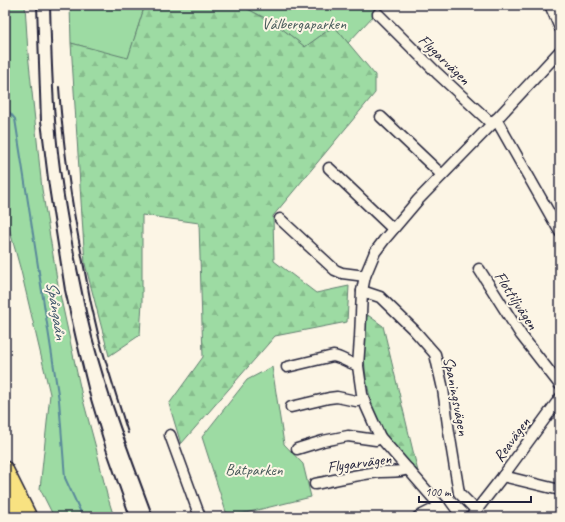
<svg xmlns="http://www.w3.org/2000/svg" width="565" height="522" font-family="Caveat,sans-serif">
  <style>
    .green { fill: #9ddba3; stroke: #607e6f }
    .forest { fill: url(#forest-firs); stroke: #607e6f }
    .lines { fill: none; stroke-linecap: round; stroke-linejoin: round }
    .stream { stroke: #5a8a9a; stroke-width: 2 }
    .minor-casing { stroke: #22223b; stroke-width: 13 }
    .highway-casing { stroke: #22223b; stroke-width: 18 }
    .minor { stroke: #fcf5e5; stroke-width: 10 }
    .highway { stroke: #f8e281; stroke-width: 15 }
    .rail { stroke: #22223b; stroke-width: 2 }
    .labels { text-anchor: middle; stroke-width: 4; stroke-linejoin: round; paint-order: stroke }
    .park-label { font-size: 16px; fill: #475a5a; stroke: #fcf5e5 }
    .street-label { font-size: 16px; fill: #22223b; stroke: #fcf5e5 }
    .water-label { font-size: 17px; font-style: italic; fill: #3e566b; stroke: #fcf5e5 }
  </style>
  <defs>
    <pattern id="forest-firs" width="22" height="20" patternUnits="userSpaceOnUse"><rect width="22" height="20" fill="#9ddba3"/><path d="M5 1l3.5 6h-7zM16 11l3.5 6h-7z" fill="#87bc8d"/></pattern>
  </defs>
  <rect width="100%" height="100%" fill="#fcf5e5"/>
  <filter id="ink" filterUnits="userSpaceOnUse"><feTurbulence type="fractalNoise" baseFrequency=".025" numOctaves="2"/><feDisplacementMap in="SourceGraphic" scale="8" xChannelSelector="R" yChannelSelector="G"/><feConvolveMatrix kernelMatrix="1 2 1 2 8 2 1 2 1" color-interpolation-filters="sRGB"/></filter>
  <g filter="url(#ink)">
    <g class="green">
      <path d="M5,5H25L28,53L42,189L58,285L82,396L96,448L107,495L114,517H54L40,489L50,394L21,271L5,213Z"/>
      <path d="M70,5H145L128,59L71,43Z"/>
      <path d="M240,5H368L377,10L374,15L348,43L334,26L305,47L276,24Z"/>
      <path d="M272,367L284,444L303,464L311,497L237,515L226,512L202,437L247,380Z"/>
    </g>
    <g class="forest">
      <path d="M145,5H240L276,24L305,47L334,26L375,75V93L273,216L274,261L316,293L349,286L347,322L275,336L181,444L169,404L203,357L199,223L142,215V302L140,335L109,356L85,264L71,43L128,58Z"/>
      <path d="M365,313L383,326L419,476L385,436L374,415L366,379L363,346Z"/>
    </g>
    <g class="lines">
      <path class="stream" d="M5,107L15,119L59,400L65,478L83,517"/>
      <g class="minor-casing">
        <g id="minor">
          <path d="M550,5L560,28"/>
          <path d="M378,14L437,73L492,124"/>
          <path d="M381,117L442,175"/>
          <path d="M496,119L560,232"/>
          <path d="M329,168L393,229"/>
          <path d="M280,219L335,270L342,273L365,276"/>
          <path d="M479,269L521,335L560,385"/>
          <path d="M362,291L380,297L414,330L435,354L443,389L449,432L459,493L476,510"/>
          <path d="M287,367L333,356C342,357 349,364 358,365"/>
          <path d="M291,407L329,398L337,397L356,401L364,400"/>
          <path d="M170,435L200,517"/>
          <path d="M297,449L323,441L348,436L376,440L380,437"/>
          <path d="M503,476L560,490"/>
          <path d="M315,484C336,480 358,474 380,472C389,471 399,473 408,469"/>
          <path d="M418,517L440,506"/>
          <path d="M448,517L440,506L380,437L366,406L362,394L358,366L360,338L362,291L365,276L375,252L384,240L418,200L492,124L560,51"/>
          <path d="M471,517L503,476L560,398"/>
        </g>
      </g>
      <g class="highway-casing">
        <g id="highway">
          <path d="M5,469L29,517"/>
          <path d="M5,494L16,517"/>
        </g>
      </g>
      <use href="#minor" class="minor"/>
      <use href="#highway" class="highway"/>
      <g class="rail">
        <path d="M37,5L41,121L49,187L65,290L76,339L90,396L106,449L130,517"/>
        <path d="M50,5C51,43 52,82 55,120C58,165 66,210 74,254C80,282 85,310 92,337C108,398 131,458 153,517"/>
        <path d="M59,87C63,147 72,207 84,267C88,290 93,314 99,338C108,370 118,401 128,433"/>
      </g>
    </g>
  </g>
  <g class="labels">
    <g class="park-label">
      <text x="304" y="29">Vålbergaparken</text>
      <text x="254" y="475">Båtparken</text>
    </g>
    <g class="street-label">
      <text transform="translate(445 59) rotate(44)" y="6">Flygarvägen</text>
      <text transform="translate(517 300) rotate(57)" y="6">Flottiljvägen</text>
      <text transform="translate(457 396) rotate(79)" y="6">Spaningsvägen</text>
      <text transform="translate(511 439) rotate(-54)" y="6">Reavägen</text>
      <text transform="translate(359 462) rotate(-8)" y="6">Flygarvägen</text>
    </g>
    <g class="water-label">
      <text transform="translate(57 310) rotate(81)" y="6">Spångaån</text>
    </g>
  </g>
  <rect width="565" height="522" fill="none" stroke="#fcf5e5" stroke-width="20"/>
  <rect x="10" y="10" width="545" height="502" fill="none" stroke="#22223b" stroke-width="1.5" filter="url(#ink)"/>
  <path d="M419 496v6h112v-6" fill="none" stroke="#22223b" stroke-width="2"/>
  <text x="425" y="496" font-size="12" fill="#22223b" stroke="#fcf5e5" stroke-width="3" paint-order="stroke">100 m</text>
</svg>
